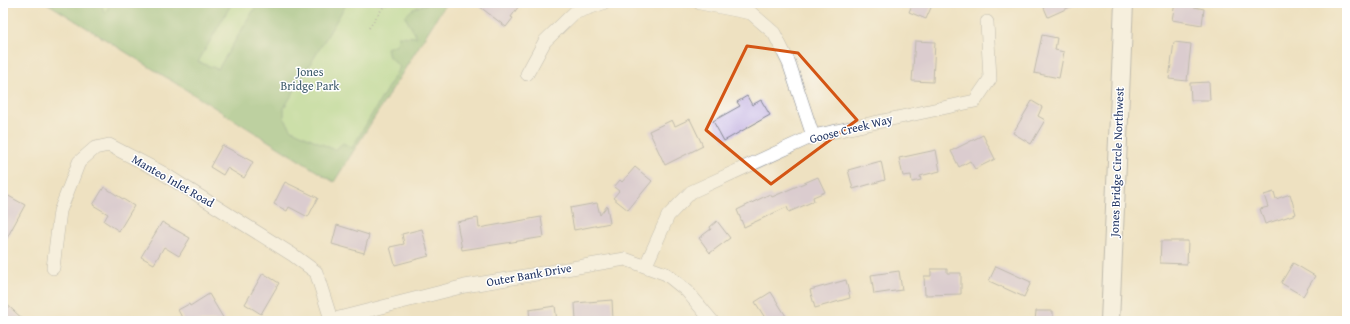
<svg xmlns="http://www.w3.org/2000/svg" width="1350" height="324" font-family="'Gentium Book Plus',serif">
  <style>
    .green { fill: #a3db8d; stroke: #5f8576 }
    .forest { fill: #82bb78; stroke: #4e756b }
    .building { fill: #c3b2e0 }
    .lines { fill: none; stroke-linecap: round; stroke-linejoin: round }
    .street-casing { stroke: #848890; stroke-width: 14 }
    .secondary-casing { stroke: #848890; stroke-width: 20 }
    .path { stroke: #848890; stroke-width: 2; stroke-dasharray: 1 3; stroke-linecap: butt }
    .street { stroke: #fff; stroke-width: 13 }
    .secondary { stroke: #fff; stroke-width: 18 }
    .marked { fill: none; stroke: #d45514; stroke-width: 3; stroke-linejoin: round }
    .labels { text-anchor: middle; stroke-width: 3; stroke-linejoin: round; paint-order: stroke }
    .park-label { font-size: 12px; fill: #3d5a6a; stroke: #fff }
    .street-label { font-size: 12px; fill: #1b2f5e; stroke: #fff }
  </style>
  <rect width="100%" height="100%" fill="#fff"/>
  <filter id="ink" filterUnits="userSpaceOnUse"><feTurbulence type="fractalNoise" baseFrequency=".025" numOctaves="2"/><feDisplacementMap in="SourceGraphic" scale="8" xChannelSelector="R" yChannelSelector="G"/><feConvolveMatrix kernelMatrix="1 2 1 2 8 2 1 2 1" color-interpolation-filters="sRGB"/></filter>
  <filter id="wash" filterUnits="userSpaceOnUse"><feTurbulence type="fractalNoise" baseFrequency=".012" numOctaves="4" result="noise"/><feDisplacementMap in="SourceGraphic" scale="16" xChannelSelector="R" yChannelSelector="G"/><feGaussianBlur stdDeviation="0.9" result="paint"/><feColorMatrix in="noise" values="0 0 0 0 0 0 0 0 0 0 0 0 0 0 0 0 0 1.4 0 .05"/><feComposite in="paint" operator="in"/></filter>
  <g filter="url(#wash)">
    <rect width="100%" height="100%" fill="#eee1c1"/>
    <path class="green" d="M47,3H446L334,182Z"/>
    <path class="forest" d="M47,3H100L105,13L111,3H232L198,62L218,69L258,3H347L284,108V118L292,130L335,150L343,143L352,148L400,67L389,57L387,48L397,44L398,36L417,37L405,17C414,4 431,3 446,3L334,182Z"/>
    <g id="blocks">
      <g class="building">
        <path d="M475,3H521L511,17L513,18L506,27Z"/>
        <path d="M913,3H933L926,19L909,12Z"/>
        <path d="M1042,3H1079L1048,17Z"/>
        <path d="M1175,3H1190V6L1204,9L1202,25L1172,20Z"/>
        <path d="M1042,35L1057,38L1055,50L1064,52L1059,78L1034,73Z"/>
        <path d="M915,41L935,42L933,82L912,81Z"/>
        <path d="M1174,42L1191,44L1187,81L1169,79Z"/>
        <path d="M1209,82L1210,100H1191L1190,83Z"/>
        <path d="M747,96L752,105L761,100L770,115L724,141L713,121L740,106L737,102Z"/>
        <path d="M1032,101L1042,107L1038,116L1045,120L1031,144L1013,133Z"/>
        <path d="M690,119L703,146L665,165L649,131L672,120L675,126Z"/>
        <path d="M983,135L995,159L975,169L970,161L959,167L951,151Z"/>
        <path d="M222,145L253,162L244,178L227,168L223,175L210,167Z"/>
        <path d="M936,150L940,171L920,176L921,180L912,182L911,175L903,176L899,158Z"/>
        <path d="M881,161L885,180L853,189L848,170Z"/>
        <path d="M635,167L652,181L628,210L613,198L619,191L614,187L620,180L622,182Z"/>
        <path d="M818,177L825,192L813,197L814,201L789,212L787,207L744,227L737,210L770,194L772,197Z"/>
        <path d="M285,182L318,198L308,217L289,207L287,211L274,204Z"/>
        <path d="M104,187L134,206L119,231L104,221L108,214L93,205Z"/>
        <path d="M1274,192L1276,199L1290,194L1296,214L1265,224L1260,209L1268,207L1264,195Z"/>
        <path d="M3,193L25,205L3,245Z"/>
        <path d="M597,203L600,215L607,206L610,223L574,230L570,208Z"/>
        <path d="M541,217L544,237L462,250L457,222L478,218L479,228Z"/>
        <path d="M717,221L730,238L710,253L699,238L711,229L710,227Z"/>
        <path d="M162,222L190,238L179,256L164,247L154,264L141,257Z"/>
        <path d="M337,225L369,235L364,253L332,244Z"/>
        <path d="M422,229L429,256L395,265L390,247L404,244L402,234Z"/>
        <path d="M1161,241H1188L1187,264L1160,263Z"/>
        <path d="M1293,263L1315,276L1303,296L1281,283Z"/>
        <path d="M996,266L1031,282L1024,297L989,281Z"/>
        <path d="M931,269H947V273H961V294L925,295L924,276H931Z"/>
        <path d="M899,271L902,290L874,294L871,275Z"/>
        <path d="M263,273L279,283L261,314L245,304Z"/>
        <path d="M846,280L850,298L815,308L810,290Z"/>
        <path d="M771,292L789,321H767L755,302Z"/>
        <path d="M209,294L225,321H184L178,310L189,304L190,306Z"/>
        <path d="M612,300L613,320L576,321L575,303Z"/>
        <path d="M3,301L25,321H3Z"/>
        <path d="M555,306L557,321H530L529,310Z"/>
        <path d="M1036,311H1053V321H1035Z"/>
      </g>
    </g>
  </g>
  <g filter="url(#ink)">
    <use href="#blocks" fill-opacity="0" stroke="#848890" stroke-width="1"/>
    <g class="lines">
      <g class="street-casing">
        <g id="street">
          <path d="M700,3L751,13L774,33L789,63L813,136"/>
          <path d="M527,74L545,41L574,13L603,3"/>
          <path d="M646,265L668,216L691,192L813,136L975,101L990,79L987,22"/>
          <path d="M53,268L60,211L79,162L95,148L109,145L161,172L293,255L316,272L331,319"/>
          <path d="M327,321L465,286L625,259L666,274L687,291L712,321"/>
        </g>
      </g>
      <g class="secondary-casing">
        <path id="secondary" d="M1110,321L1124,3"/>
      </g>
      <path class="path" d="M369,28L386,3"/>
      <use href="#street" class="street"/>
      <use href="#secondary" class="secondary"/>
    </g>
  </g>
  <path d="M0 0H1350V324H0ZM747,46L798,53L857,120L771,184L706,130Z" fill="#eee1c1" fill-opacity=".55" fill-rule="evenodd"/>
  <path class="marked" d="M747,46L798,53L857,120L771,184L706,130Z"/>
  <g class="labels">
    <g class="park-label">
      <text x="310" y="76">Jones<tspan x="310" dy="14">Bridge Park</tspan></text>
    </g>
    <g class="street-label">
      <text transform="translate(851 129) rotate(-14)" y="4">Goose Creek Way</text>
      <text transform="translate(1117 162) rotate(-88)" y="4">Jones Bridge Circle Northwest</text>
      <text transform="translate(173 181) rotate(30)" y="4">Manteo Inlet Road</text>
      <text transform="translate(529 275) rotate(-10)" y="4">Outer Bank Drive</text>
    </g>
  </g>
  <rect width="1350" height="324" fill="none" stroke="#fff" stroke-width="16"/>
</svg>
